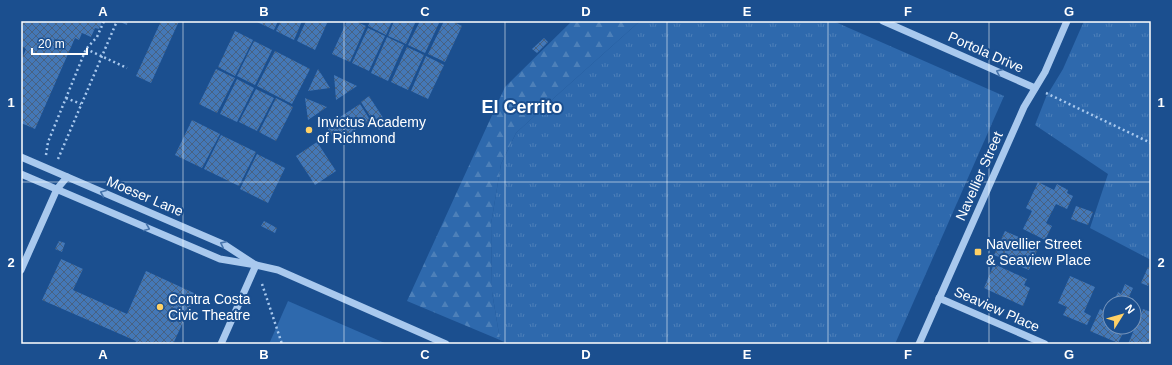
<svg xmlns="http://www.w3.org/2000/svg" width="1172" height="365" font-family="Arial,sans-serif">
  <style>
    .grass { fill: url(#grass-tufts) }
    .forest { fill: url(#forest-firs) }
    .park { fill: #2e69ad }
    .building { fill: url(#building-cross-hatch) }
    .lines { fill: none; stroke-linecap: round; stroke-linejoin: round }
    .path { stroke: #a9c9ee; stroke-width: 2.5; stroke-dasharray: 2 3; stroke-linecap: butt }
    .minor { stroke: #a9c9ee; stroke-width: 7 }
    .oneway { stroke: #4674ac }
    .grid { fill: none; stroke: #fff; stroke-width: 1; stroke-opacity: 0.55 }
    .poi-dot { fill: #ffd166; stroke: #1b4f8f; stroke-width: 1.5 }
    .labels { text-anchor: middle; stroke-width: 4; stroke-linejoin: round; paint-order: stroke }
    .street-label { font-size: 14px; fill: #fff; stroke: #1b4f8f }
    .poi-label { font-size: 14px; fill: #fff; stroke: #1b4f8f; text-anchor: start }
    .district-label { font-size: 18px; font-weight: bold; fill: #fff; stroke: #1b4f8f }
    .neatline { fill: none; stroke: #fff; stroke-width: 1.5 }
    .grid-label { font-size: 13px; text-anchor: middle; font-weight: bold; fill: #fff }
  </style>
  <defs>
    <pattern id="grass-tufts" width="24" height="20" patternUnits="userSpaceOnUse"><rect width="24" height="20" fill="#2e69ad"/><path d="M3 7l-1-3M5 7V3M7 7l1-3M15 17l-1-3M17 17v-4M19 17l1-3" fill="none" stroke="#4d80b9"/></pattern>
    <pattern id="forest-firs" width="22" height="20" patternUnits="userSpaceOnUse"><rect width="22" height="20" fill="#2e69ad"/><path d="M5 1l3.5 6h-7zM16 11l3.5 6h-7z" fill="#4d80b9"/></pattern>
    <pattern id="building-cross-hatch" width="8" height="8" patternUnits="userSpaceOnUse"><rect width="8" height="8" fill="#4478b7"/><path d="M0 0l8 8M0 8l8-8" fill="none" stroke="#486282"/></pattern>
  </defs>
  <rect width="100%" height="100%" fill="#1b4f8f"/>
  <g class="grass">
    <path d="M640,21H833L1004,96L895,344H508L500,340L492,292L491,224L501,164L516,133L555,97Z"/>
    <path d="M1084,21H1151V260L1090,228L1108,174L1035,125L1046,97L1063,69Z"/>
  </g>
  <path class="forest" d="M572,21H640L555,97L516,133L501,164L491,224L492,292L500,340L407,301L505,87Z"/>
  <path class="park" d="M288,301L387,344H269Z"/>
  <g class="building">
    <path d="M21,21H102L99,29L95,28L91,37L82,33L79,40L75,38L35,129L21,123V61L26,49L21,46Z"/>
    <path d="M118,21H128L127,25Z"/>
    <path d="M161,21H179L151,83L136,76Z"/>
    <path d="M258,21H278L274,30L257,22Z"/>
    <path d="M281,21H302L294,40L276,31Z"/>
    <path d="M306,21H328L315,50L297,41Z"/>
    <path d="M347,21H355L366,26L350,62L332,54Z"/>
    <path d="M370,21H392L386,35L368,26Z"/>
    <path d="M394,21H416L406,44L388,36Z"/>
    <path d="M420,21H440L425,53L408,45Z"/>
    <path d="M444,21H452L462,26L445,62L428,54Z"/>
    <path d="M368,28L385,36L369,71L352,63Z"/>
    <path d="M235,31L253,40L235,76L218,67Z"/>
    <path d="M387,37L404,45L388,81L371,73Z"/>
    <path d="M544,38L548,42L537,53L532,49Z"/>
    <path d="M254,41L272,50L255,85L237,76Z"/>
    <path d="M407,47L424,55L408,90L391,82Z"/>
    <path d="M275,51L310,69L292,104L257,86Z"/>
    <path d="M426,56L444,65L428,99L411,91Z"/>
    <path d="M216,69L235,78L217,113L199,104Z"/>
    <path d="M318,69L330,88L308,91Z"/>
    <path d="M334,75L357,86L336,100Z"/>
    <path d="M237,79L254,88L237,122L220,114Z"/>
    <path d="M256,89L274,98L257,131L239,122Z"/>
    <path d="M369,96L387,124L379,130L361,102Z"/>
    <path d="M276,98L293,107L276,141L259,132Z"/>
    <path d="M305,98L327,107L308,120Z"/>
    <path d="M360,104L370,120L336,142L326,126Z"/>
    <path d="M192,120L220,134L202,168L175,155Z"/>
    <path d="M221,135L256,152L239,186L204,169Z"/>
    <path d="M317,142L336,171L315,185L296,156Z"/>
    <path d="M257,154L285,168L268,203L240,189Z"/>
    <path d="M1038,182L1054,190L1057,184L1068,190L1067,193L1073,196L1067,209L1056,204L1046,223L1052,226L1045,240L1023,229L1032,211L1026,208Z"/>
    <path d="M1076,206L1093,212L1088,225L1071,219Z"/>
    <path d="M264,221L277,228L275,233L261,226Z"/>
    <path d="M1005,231L1039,246L1029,270L994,255Z"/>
    <path d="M59,241L65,243L62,252L55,249Z"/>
    <path d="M61,259L83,269L73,290L127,314L146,271L196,294L173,344H135L136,341L42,300Z"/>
    <path d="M994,264L1027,279L1024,285L1030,288L1023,306L984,288Z"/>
    <path d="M1148,267L1151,269V278L1148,286L1141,283Z"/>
    <path d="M1070,276L1095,287L1084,312L1091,316L1087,325L1063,315L1067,307L1058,303Z"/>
    <path d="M1125,284L1133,288L1129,297L1134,299L1132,303H1113L1118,292L1121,294Z"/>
    <path d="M1100,309L1109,313L1110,310V327H1126L1118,343L1090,331Z"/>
    <path d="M1143,309L1151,312V344H1128Z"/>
  </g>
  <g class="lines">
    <g class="path">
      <path d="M86,49L127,68"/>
      <path d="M1046,93L1151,143"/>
      <path d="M66,98L81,104"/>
      <path d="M46,155L48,142L86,49L97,37L104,21"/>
      <path d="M58,159L117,21"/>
      <path d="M262,284L282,344"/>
    </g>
    <g class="minor">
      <path d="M883,21L1035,88"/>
      <path d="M21,157L225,245L254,264"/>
      <path d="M21,174L220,259L256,265L278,270L446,344"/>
      <path d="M21,270L57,189L67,177"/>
      <path d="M939,298L1045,344"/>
      <path d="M221,344L256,265"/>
      <path d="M919,344L1024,107L1045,72L1067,21"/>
    </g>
  </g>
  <defs><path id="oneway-chevron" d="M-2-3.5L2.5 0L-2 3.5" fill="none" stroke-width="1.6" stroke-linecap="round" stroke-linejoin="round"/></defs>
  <g class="oneway">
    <use href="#oneway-chevron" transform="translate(999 72) rotate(-156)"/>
    <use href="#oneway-chevron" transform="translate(103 193) rotate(-157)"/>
    <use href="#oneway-chevron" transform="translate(147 228) rotate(23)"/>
    <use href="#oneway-chevron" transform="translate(223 244) rotate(-154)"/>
  </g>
  <path class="grid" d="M183,21V344M344,21V344M505,21V344M667,21V344M828,21V344M989,21V344M21,182H1151"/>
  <g class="poi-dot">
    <circle cx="309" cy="130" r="4"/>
    <rect x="974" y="248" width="8" height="8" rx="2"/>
    <circle cx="160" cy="307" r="4"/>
  </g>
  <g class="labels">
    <g class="street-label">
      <text transform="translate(986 52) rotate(24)" y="5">Portola Drive</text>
      <text transform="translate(979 176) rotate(-66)" y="5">Navellier Street</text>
      <text transform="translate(145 196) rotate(23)" y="5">Moeser Lane</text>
      <text transform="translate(997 309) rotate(24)" y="5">Seaview Place</text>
    </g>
    <g class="poi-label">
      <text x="317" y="127">Invictus Academy<tspan x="317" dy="16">of Richmond</tspan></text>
      <text x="986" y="249">Navellier Street<tspan x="986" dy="16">&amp; Seaview Place</tspan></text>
      <text x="168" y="304">Contra Costa<tspan x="168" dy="16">Civic Theatre</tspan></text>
    </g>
    <g class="district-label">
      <text x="522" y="113">El Cerrito</text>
    </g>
  </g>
  <rect width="1172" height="365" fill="none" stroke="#1b4f8f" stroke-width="44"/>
  <g transform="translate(1122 315) rotate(53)"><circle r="19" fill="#1b4f8f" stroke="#7695bc"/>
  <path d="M0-3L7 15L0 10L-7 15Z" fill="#ffd166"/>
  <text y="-6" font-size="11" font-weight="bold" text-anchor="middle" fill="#ffffff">N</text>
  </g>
  <path d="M32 48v6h55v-6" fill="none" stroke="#ffffff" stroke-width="2"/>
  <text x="38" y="48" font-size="12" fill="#ffffff" stroke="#1b4f8f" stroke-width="3" paint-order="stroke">20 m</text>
  <rect x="22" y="22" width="1128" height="321" class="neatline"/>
  <g class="grid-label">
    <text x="103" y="16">A</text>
    <text x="264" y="16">B</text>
    <text x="425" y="16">C</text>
    <text x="586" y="16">D</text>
    <text x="747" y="16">E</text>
    <text x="908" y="16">F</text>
    <text x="1069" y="16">G</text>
    <text x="11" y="107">1</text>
    <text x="1161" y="107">1</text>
    <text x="11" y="267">2</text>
    <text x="1161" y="267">2</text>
    <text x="103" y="359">A</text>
    <text x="264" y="359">B</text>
    <text x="425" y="359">C</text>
    <text x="586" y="359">D</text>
    <text x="747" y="359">E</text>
    <text x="908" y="359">F</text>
    <text x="1069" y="359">G</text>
  </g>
</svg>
